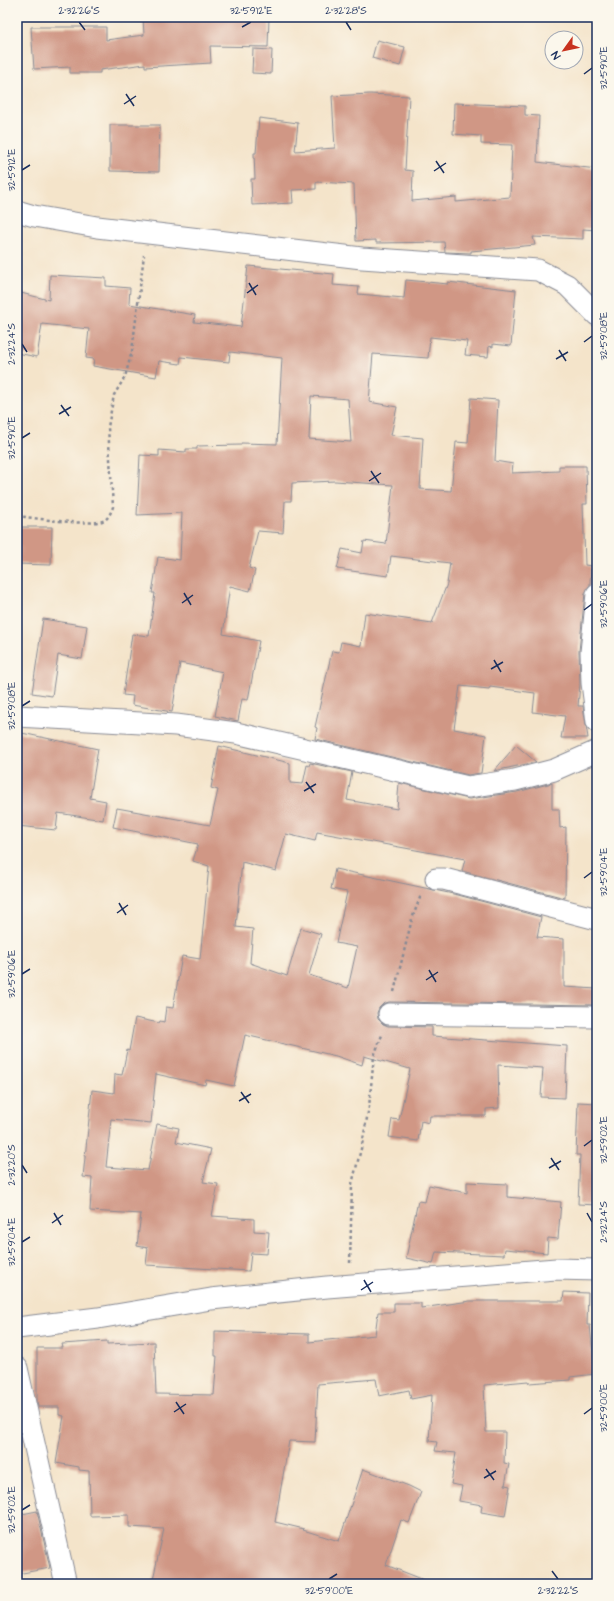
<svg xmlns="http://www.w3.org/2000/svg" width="614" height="1601" font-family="'Architects Daughter',sans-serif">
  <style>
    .building { fill: #d09785; fill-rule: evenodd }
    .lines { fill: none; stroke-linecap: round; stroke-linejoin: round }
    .minor-casing { stroke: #888a94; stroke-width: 23 }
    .path { stroke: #888a94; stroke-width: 2.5; stroke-dasharray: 3 3; stroke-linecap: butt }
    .minor { stroke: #fff; stroke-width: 21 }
    .ticks { fill: none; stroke: #1b2f5e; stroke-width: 1.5 }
    .neatline { fill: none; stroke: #1b2f5e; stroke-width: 1.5 }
    .ticks-label { font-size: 10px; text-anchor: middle; fill: #1b2f5e }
  </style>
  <rect width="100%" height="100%" fill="#fbf7ec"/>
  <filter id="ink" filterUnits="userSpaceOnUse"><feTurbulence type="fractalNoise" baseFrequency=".025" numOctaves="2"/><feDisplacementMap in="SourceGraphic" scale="8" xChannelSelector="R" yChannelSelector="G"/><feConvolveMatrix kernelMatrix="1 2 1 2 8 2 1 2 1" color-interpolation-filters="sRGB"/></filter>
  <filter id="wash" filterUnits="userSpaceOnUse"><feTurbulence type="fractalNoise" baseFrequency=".012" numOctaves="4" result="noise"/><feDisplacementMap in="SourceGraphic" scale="16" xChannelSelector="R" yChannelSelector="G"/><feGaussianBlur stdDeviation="0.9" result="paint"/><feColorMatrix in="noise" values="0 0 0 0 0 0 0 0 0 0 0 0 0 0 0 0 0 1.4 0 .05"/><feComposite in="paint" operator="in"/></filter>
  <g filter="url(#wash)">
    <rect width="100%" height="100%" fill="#f4e4ca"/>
    <g id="blocks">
      <g class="building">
        <path d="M143,17H269L268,47L210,46L211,63L145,67V64L100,70V73H70V67L34,69L31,27H106V40L144,35Z"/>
        <path d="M377,40L405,47L400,66L372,58Z"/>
        <path d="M253,49L272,50L271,74L252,73Z"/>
        <path d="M370,94L409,96L405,170L413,171L412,201L456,197V202L510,197L512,145L481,144V136L453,134L454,103L525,106V115L539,116L537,162L597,169V230L583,229V239L533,237L535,245L471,251V253L445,252L444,242L376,243V240L356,241L354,184L316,182V189L292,190L293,203L252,205L251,179H255L254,153H256L259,118L298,123L295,151L335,148L332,96Z"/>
        <path d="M110,125H160L159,172L110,171Z"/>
        <path d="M248,266L334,274L333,285L359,287L358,294L404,298L406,280L448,284V282L516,290L511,346L493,344V347L489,346L488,357L465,355L467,341L430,337L428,358L373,354L369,402L397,407L391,435L423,438L420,489L451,491L456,442L468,443L471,398L498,400L495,461L513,464L512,473L559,471V466H586L587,504H583L585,565L591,566L590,585L585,593L579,651L580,684L578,706H583L588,738H561L565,716L533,712L535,693L490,687L489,689L460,686L454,729L486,735L481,773L468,775L315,739L317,728L315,727L332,651L339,652L341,642L361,646L365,613L432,623L447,584L450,563L391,556L388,576L337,569L342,549L362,553L364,541L386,544L393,485L335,481L292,483L291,501H285L283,533L258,531L249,568L255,570L250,591L230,586L223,634L259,641L248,700L242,699L238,721L215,716L223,672L180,663L172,712L132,705L133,696L123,695L132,634L149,636L155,593H152L158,557L180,560L182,513L137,515L140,455L159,456V450L186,452V449H197V446L241,445V443L277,444L282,358L230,352L229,362L181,357L180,364L159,361L156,377L93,366L94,359L86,358L89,329L42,324L37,357L17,353V292L49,300L50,275L106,278V286L130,288L129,304L195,315L194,322L241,327ZM311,396L348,399L351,442L309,439Z"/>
        <path d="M17,527H52L51,565L17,564Z"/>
        <path d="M43,619L87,626L82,659L58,655L52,696L32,693Z"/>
        <path d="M17,732L98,749L90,798L106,801L103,820L58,813L56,830L17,826Z"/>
        <path d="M516,745L536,762L494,771Z"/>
        <path d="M219,746L290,763V783L303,784L307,765L309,766L310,763L352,772L347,800L397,809L399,783L469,799L517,792L552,783V809H559L560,828L566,827L565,898L462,871L465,859L317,832L315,841L286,834L276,871L242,862L236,927L253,929L250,963L287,976L301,928L321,934L309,975L348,988L357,947L336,943L347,892L331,889L335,869L458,895L541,917L537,937L564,939V987L597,989V1005L389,1002L383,1004L379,1008L377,1013L378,1019L383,1024L388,1026L432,1027V1036L567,1046L565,1098L541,1097L543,1068L498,1065L499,1108L486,1109V1116H430L429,1123L421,1121L418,1141L389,1137L392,1119L399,1120L410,1069L364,1056L362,1065L336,1056L245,1035L234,1086L206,1080L205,1085L156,1074L151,1123L111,1119L106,1167L148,1170L157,1124L179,1128L176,1142L211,1149L203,1182L218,1184L212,1216L254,1219V1231L269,1232L267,1254L251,1253L249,1271L146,1265L148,1248L137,1246L141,1214L90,1211L92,1178L83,1177L92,1090L114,1093L115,1074L122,1075L127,1050L129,1051L135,1018L159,1023L160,1021L164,1022L166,1007L173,1008L182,956L200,959L209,866L193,861L198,844L113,827L117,808L210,825L218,790L211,788Z"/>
        <path d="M578,1102L597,1103V1205L578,1204L580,1155H576Z"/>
        <path d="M467,1182L507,1184V1197L561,1202L558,1239L548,1238L547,1253L505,1249L504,1255L436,1252L433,1264L406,1258L418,1201L425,1202L429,1185L467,1193Z"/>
        <path d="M564,1292L588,1293L587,1325H590L595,1374L570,1377V1380L529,1383L528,1381L484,1385L486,1432H505L504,1463L509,1464L505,1485L510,1486L505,1516L481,1512L482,1505L459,1501L462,1486L451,1484L456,1453L435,1451L437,1442L429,1441L432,1395L411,1399L409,1390L379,1396L376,1379L318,1384L315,1442L289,1441L275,1522L304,1529L303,1530L339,1541L363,1469L409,1486L421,1492L409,1523L401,1520L386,1565L432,1583V1584H152L164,1529L129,1527V1515L90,1516L89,1471L79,1470V1467L56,1463L64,1416L59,1415V1407H38L37,1401V1348H63L62,1344L107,1341V1344L154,1342L156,1394L214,1395L217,1356H215V1331L309,1334V1342L375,1335L378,1312H394V1303H421V1308L470,1301H563Z"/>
        <path d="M37,1511L50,1568L17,1574V1515Z"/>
      </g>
    </g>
  </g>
  <g filter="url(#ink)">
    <use href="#blocks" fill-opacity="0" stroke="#888a94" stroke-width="1"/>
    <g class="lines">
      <g class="minor-casing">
        <g id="minor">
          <path d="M17,211L34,216L97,227L362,258L538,270L567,285L597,315"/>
          <path d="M597,594L591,652L592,683L597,722"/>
          <path d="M17,716L176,725L236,733L468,787L515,780L554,770L597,751"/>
          <path d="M436,879H444L597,919"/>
          <path d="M389,1014L597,1017"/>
          <path d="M17,1328L98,1318L211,1299L327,1287L556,1269L597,1270"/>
          <path d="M17,1368L66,1584"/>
        </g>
      </g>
      <g class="path">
        <path d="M17,516C35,518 91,527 105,520C109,517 111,512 113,507L108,427L114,395L125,377L132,351L144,255"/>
        <path d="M394,992L412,919L421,895"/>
        <path d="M350,1263L352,1184L362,1145L369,1107L374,1056L382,1035"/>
      </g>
      <use href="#minor" class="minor"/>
    </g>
  </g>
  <path class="ticks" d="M79,22L85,30M346,22L351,30M242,27L251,22M584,74L592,68M126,94L134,106M124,104L136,96M436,161L444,173M22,170L30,165M434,171L446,163M249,283L256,295M247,293L258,285M584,342L592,336M22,344L27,352M559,350L566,361M556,359L568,352M61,405L69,416M59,414L71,407M22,438L30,433M371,471L379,483M369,481L381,473M184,593L191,605M182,603L193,595M584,610L592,604M494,660L501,672M491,669L503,662M22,706L30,701M306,782L314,793M304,791L316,784M584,878L592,872M119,903L126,915M117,913L128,905M429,970L436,982M22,974L30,969M426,980L438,972M241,1092L249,1103M239,1101L251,1094M584,1146L592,1140M551,1158L559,1170M22,1165L27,1173M549,1168L561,1161M54,1213L61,1225M587,1213L592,1222M52,1223L63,1215M22,1242L30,1237M364,1280L371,1292M361,1290L373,1282M176,1402L184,1414M174,1412L186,1404M584,1414L592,1408M486,1469L494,1480M484,1478L496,1471M22,1510L30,1505M552,1571L558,1579M329,1579L337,1574"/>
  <rect width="614" height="1601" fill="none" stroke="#fbf7ec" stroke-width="44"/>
  <g transform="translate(564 50) rotate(237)"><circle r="19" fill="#fbf7ec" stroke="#a1a7b3"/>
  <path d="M0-3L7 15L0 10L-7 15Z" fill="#c8321e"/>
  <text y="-6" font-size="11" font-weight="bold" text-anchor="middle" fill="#1b2f5e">N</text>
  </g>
  <rect x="22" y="22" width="570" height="1557" class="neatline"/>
  <g class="ticks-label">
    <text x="79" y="14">2°32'26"S</text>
    <text x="251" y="14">32°59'12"E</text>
    <text x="346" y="14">2°32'28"S</text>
    <text transform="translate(603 68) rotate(-90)" y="4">32°59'10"E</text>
    <text transform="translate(11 170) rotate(-90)" y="4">32°59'12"E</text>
    <text transform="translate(603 336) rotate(-90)" y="4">32°59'08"E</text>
    <text transform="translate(11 344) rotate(-90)" y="4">2°32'24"S</text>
    <text transform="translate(11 438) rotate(-90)" y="4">32°59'10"E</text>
    <text transform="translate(603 604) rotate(-90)" y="4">32°59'06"E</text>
    <text transform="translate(11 706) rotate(-90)" y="4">32°59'08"E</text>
    <text transform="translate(603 872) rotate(-90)" y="4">32°59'04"E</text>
    <text transform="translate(11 974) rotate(-90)" y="4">32°59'06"E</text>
    <text transform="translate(603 1140) rotate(-90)" y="4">32°59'02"E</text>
    <text transform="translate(11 1165) rotate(-90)" y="4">2°32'20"S</text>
    <text transform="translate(603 1222) rotate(-90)" y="4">2°32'24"S</text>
    <text transform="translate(11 1242) rotate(-90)" y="4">32°59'04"E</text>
    <text transform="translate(603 1408) rotate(-90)" y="4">32°59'00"E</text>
    <text transform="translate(11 1510) rotate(-90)" y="4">32°59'02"E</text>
    <text x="329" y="1594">32°59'00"E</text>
    <text x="558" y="1594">2°32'22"S</text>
  </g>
</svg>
